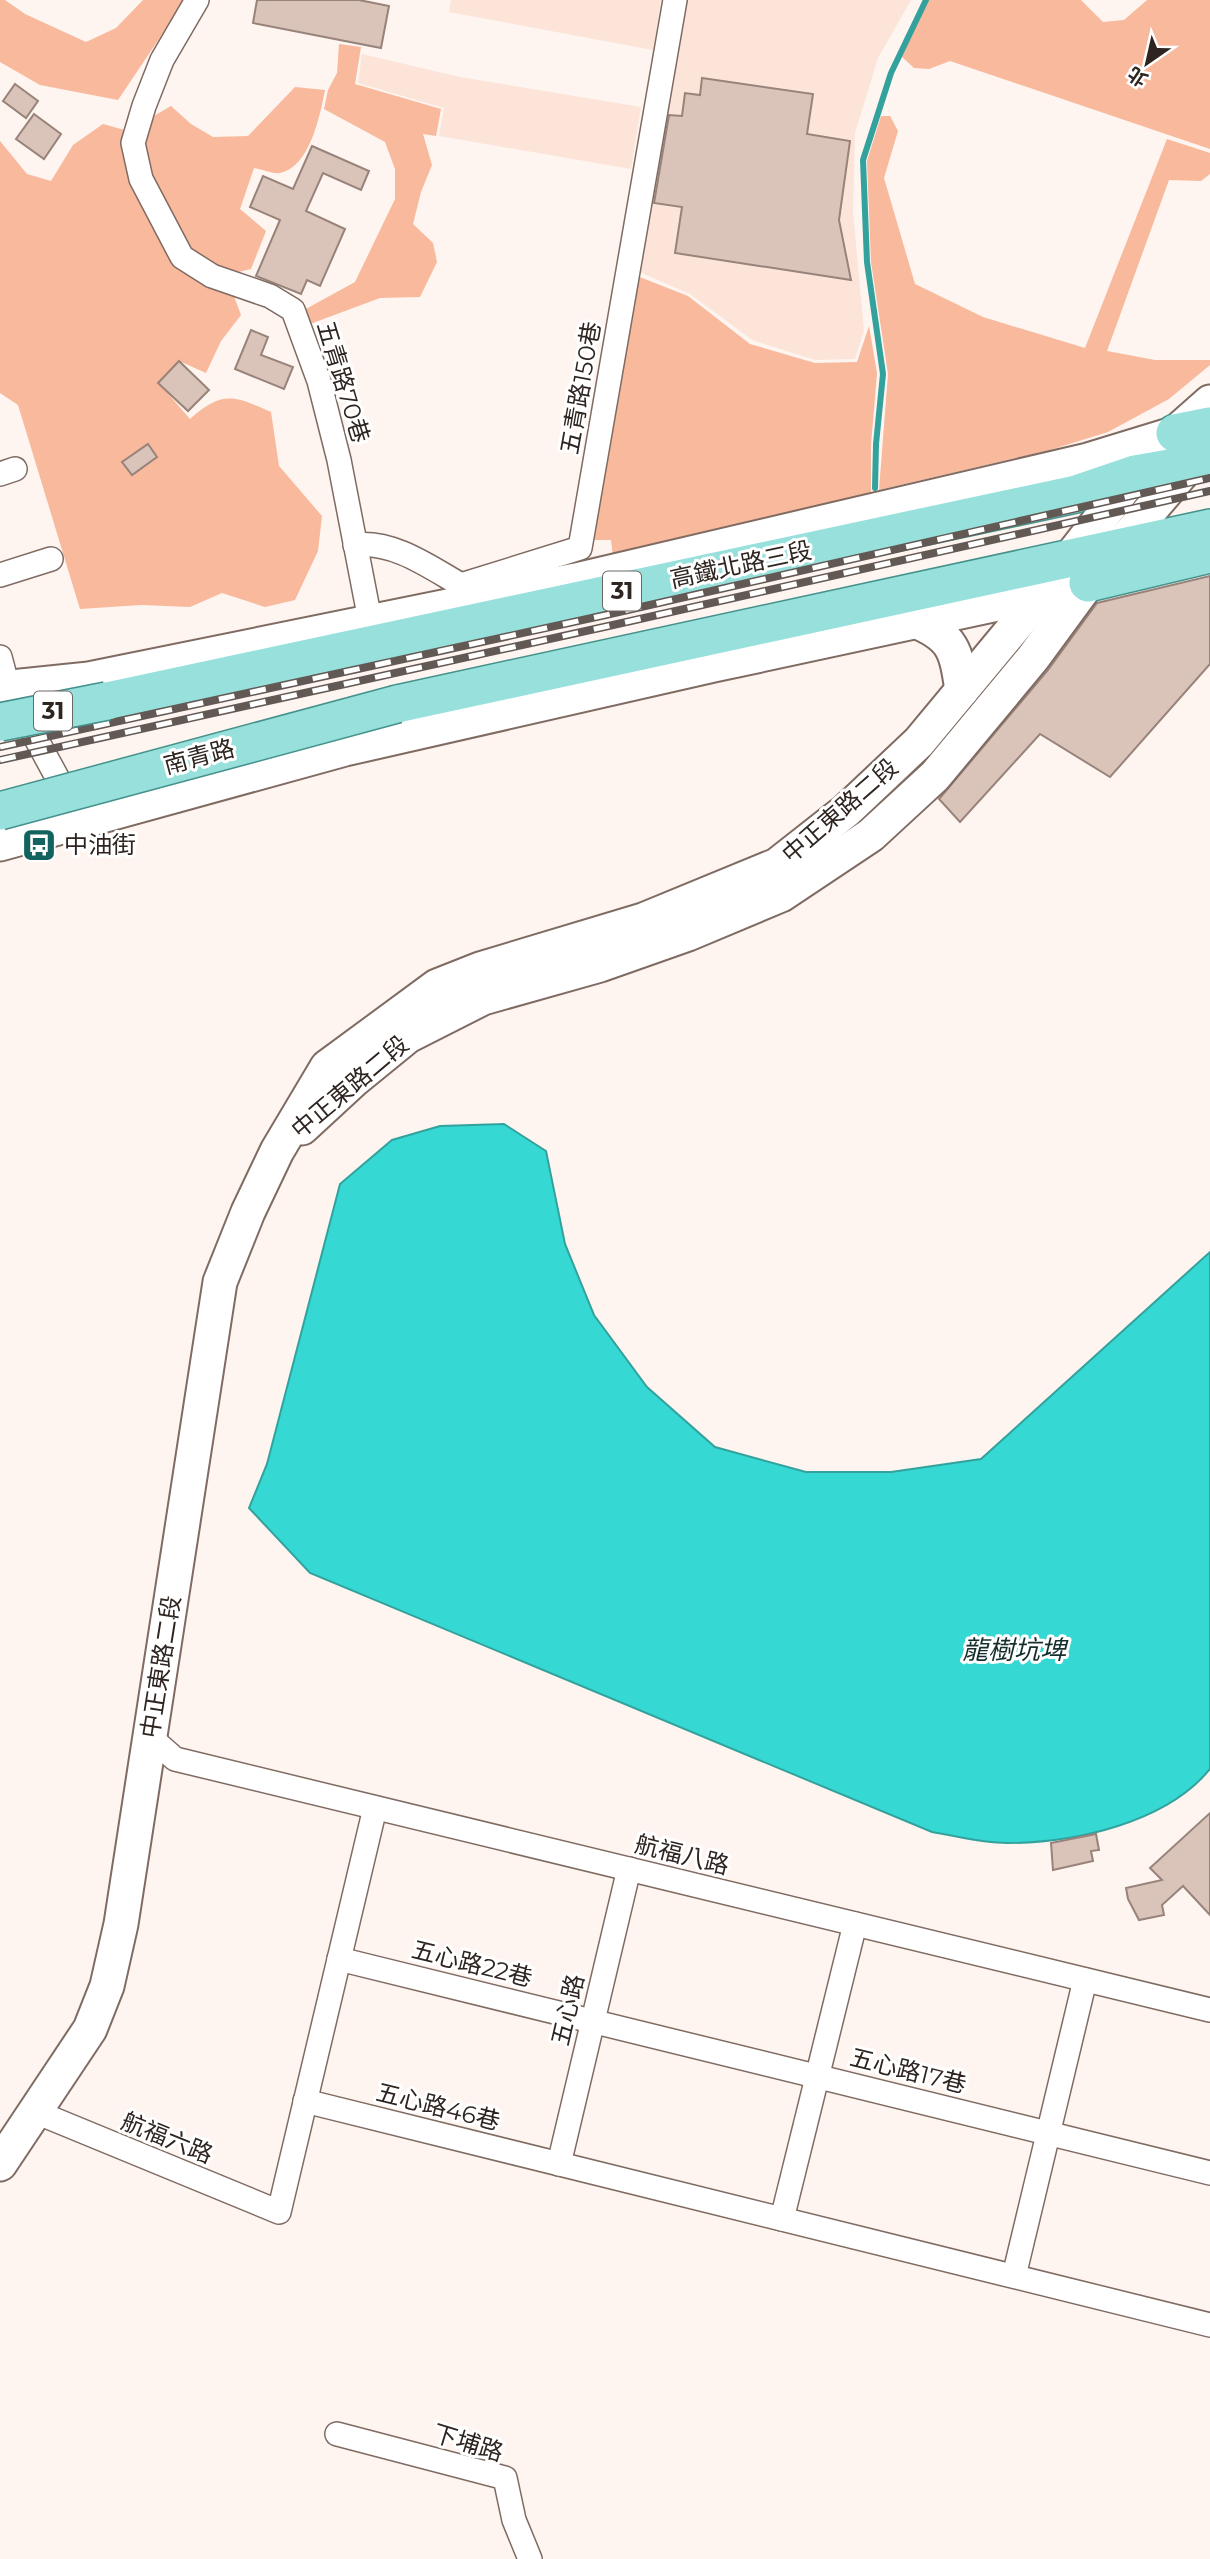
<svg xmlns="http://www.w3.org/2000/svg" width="1210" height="2559" font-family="Montserrat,'Noto Sans TC',sans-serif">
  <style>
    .built { fill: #fde4d9 }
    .green { fill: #f8b99c }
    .water { fill: #35d8d2; stroke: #33a29d; stroke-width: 2 }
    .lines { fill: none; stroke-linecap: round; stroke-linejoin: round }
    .stream { stroke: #33a29d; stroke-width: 6 }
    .building { fill: #dac3b9; stroke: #98837a; stroke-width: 2 }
    .street-casing { stroke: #7f6b62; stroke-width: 26 }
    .secondary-casing { stroke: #7f6b62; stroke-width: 37 }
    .primary-casing { stroke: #45918c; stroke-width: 40 }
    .street { stroke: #fff; stroke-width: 23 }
    .secondary { stroke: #fff; stroke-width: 33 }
    .primary { stroke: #97e0dc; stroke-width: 37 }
    .rail-casing { stroke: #625955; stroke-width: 8 }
    .rail { stroke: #fff; stroke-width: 5; stroke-dasharray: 16; stroke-linecap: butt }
    .primary-bridge-casing { stroke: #45918c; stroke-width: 40; stroke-linecap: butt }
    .primary-bridge { stroke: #97e0dc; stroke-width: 37 }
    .labels { text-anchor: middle; stroke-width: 6; stroke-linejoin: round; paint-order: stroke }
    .shield { fill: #fff; stroke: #6d6664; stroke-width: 2 }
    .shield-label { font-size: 23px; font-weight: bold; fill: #2e2521 }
    .street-label { font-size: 24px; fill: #2e2521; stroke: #fff }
    .poi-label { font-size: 24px; fill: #2e2521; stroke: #fff; text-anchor: start }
    .water-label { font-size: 26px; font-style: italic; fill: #152f2d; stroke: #fff }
  </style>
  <rect width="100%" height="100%" fill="#fef4f0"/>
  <g class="built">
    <path d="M451,0H661L653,50L449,12Z"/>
    <path d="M684,0H911L878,58L855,133L853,212L864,331L855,359L815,360L752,340L690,294L637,271Z"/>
    <path d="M362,54L460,77L641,107L631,169L439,136L444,108L358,83Z"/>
  </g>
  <g class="green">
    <path d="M0,0H5L25,14L86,42L116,28L143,0H185L118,100L40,85L0,62Z"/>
    <path d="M928,0H1081L1103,22L1124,20L1147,0H1210V149L950,61L929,69L914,68L901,56Z"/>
    <path d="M339,44L361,47L355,84L441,109L436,136L423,134L432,165L421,192L413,224L433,243L437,262L420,297L380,298L310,324L304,310L355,282L395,199V169L385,142L324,109L328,90L337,73Z"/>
    <path d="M295,87L325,90C320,115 310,167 280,173C273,174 261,169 254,168L240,209L266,231L251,269L226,275L241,315L221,341L206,373L179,361L159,383L190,419C223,390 234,396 271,412L279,466L322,516L318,551L295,600L265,607L222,593L190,607L141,605L80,609L18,405L0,393V141L27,174L51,181L73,145L103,124L128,131L171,106L191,124L213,137L248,136Z"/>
    <path d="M881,116H890L898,131L884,178L915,284L983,317L1085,348L1167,139L1210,153V174L1201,181L1169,180L1107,351L1155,360H1210V365L1169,399L1108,432L1050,450L879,490L888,374L871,262L867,161Z"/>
    <path d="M637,276L688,296L750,344L815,363L857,362L869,326L877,373L871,445V493L613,557L611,540H591Z"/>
  </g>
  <path class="water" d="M504,1124L546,1151L565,1244L594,1315L647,1387L715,1447L806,1472H891L981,1459L1210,1252V1769C1166,1823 1074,1843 1007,1843C982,1843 956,1836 932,1832L310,1573L249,1508L267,1464L340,1184L392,1140L440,1126Z"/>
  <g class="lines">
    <path class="stream" d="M875,488L876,444L883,374L867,262L863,160L891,73L926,0"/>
  </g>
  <g class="building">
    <path d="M257,0H359L389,6L381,48L253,23Z"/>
    <path d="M702,78L813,94L807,134L850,141L839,220L851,280L675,253L682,207L654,203L669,115L682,116L685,93L700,95Z"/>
    <path d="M15,84L38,101L26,118L3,101Z"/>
    <path d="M34,114L61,134L44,159L16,139Z"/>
    <path d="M312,146L369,171L361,190L323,173L306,211L345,229L320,286L307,280L301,294L256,276L280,220L250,207L263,176L293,189Z"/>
    <path d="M251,330L268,337L261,355L293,367L284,389L235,369Z"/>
    <path d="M179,361L209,390L188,411L158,383Z"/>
    <path d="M148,444L157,457L132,475L122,462Z"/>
    <path d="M1210,576V664L1110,777L1040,734L960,822L939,799L1048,670L1097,603Z"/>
    <path d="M1210,1813V1915L1183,1886L1162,1905L1164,1915L1139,1920L1128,1899L1126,1888L1162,1880L1150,1868Z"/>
    <path d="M1096,1834L1099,1850L1091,1851L1093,1861L1053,1870L1051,1843Z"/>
  </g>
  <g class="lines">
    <g class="street-casing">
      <g id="street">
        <path d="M197,0L162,60L144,106L133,143L141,179L182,257L212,276L270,296L293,310L319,381L339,460L370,620"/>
        <path d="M0,474L15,469"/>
        <path d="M355,545C394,541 428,566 461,585L580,548L675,0"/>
        <path d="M0,575L51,559"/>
        <path d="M0,657L8,687L71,803"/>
        <path d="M150,1737L175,1759L1210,2010"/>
        <path d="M339,1959L1210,2173"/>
        <path d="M305,2101L1210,2325"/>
        <path d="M36,2112L279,2212L375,1808"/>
        <path d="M559,2164L629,1869"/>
        <path d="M782,2219L855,1924"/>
        <path d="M1014,2276L1085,1980"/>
        <path d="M337,2434L505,2478L514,2520L530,2559"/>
      </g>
    </g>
    <g class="secondary-casing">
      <g id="secondary">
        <path d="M915,621C954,637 956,651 962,690"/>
        <path d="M0,688L89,679L576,580L1088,460L1173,434"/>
        <path d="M0,844L345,749L714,665L1049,593"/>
        <path d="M302,1128L354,1080L408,1036L483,998L600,965L688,934L781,895L871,835L935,776L1033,658L1088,583L1200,452"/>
        <path d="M0,2164L90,2029L107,1986L121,1924L220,1282L248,1212L277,1151L327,1067L437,986L480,969L643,920L777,865L847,810L919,742L1041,595L1135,474L1175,433L1210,402"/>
      </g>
    </g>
    <g class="primary-casing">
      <g id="primary">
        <path d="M1175,433L1210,426"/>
        <path d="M1088,583L1210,554"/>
        <path d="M107,701L1076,494L1135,474L1210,461"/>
        <path d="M397,704L1210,528"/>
      </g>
    </g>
    <use href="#street" class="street"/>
    <use href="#secondary" class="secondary"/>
    <use href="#primary" class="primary"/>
    <g class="rail-casing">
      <g id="rail">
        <path d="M0,747L610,614L1210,478"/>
        <path d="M0,760L613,625L1210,491"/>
      </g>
    </g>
    <use href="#rail" class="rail"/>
    <g class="primary-bridge-casing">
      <g id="primary-bridge">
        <path d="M0,722L107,701"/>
        <path d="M0,811L397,704"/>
      </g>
    </g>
    <use href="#primary-bridge" class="primary-bridge"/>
  </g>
  <defs>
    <g id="bus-square" transform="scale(1.75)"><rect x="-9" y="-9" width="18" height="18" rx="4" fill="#12625f" stroke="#fff"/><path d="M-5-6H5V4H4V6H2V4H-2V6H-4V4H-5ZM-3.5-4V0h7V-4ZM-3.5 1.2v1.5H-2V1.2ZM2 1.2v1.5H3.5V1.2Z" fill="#fff"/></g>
  </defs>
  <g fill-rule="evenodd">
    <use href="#bus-square" x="39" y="845"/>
  </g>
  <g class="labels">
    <g class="shield">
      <rect x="603" y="571.5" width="38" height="39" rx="5"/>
      <rect x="34" y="691.5" width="38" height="39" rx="5"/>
    </g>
    <g class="shield-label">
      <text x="622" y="599">31</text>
      <text x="53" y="719">31</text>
    </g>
    <g class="street-label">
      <text transform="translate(343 382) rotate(73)" y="8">五青路70巷</text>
      <text transform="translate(581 388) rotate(-80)" y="8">五青路150巷</text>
      <text transform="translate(741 565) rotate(-12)" y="8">高鐵北路三段</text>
      <text transform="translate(199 757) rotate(-15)" y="8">南青路</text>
      <text transform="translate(840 811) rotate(-41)" y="8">中正東路二段</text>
      <text transform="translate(350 1087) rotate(-40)" y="8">中正東路二段</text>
      <text transform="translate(161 1667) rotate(-81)" y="8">中正東路二段</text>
      <text transform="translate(682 1855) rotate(14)" y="8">航福八路</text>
      <text transform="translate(472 1964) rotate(14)" y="8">五心路22巷</text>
      <text transform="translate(568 2010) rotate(-77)" y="8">五心路</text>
      <text transform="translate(908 2071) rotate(14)" y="8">五心路17巷</text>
      <text transform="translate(438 2107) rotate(14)" y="8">五心路46巷</text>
      <text transform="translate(167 2138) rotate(22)" y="8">航福六路</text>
      <text transform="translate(468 2443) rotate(17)" y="8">下埔路</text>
    </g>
    <g class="poi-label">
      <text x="64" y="853">中油街</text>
    </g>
    <g class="water-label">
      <text x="1014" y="1659">龍樹坑埤</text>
    </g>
  </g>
  <g transform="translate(1147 63) rotate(214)" stroke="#ffffff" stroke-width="5" paint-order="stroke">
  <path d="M0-5L12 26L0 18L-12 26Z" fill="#2e2521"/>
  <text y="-10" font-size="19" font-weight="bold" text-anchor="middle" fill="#2e2521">北</text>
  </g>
</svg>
